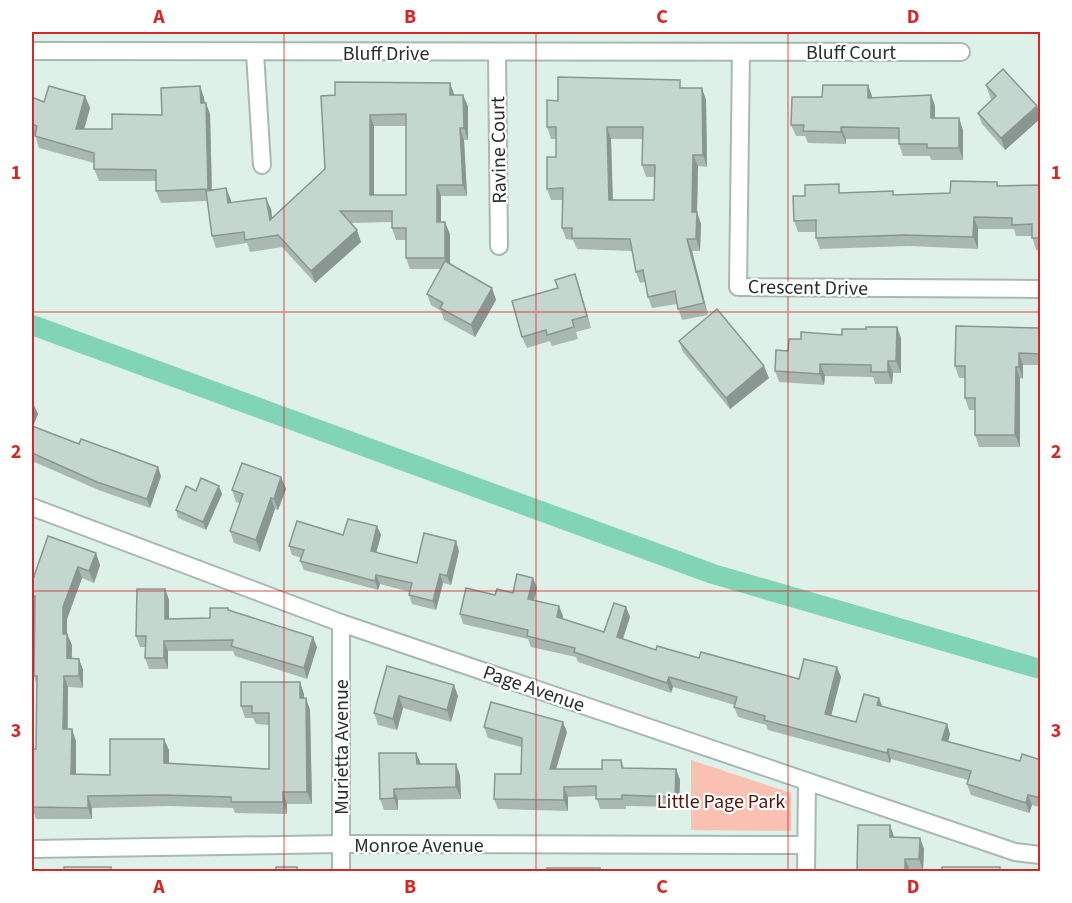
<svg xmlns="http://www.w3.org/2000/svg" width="1072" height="903" font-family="'Source Sans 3',sans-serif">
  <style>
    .green { fill: #fac0b1 }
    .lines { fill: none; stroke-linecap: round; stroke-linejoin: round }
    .canal { stroke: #81d4b6; stroke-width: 20 }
    .street-casing { stroke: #a7b9b1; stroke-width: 20 }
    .street { stroke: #fff; stroke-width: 16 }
    .wall { fill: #a9b9b2; fill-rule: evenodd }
    .shaded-wall { fill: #899691 }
    .building { fill: #c4d7cf; stroke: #899691; stroke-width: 1.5; fill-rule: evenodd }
    .grid { fill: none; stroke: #d62828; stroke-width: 1.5; stroke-opacity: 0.55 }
    .labels { text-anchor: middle; stroke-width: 4.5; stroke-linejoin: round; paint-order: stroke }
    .street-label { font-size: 20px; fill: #272f2c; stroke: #fff }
    .park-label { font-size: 20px; fill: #551506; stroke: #fff }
    .neatline { fill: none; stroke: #d62828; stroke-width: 2 }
    .grid-label { font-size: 20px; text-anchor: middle; font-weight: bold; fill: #d62828 }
  </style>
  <rect width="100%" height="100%" fill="#ddf1e9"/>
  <path class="green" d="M691,760L791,793V831L691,830Z"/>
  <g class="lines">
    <path class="canal" d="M32,325L713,574L1040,669"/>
    <g class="street-casing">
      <g id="street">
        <path d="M32,51L961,52"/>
        <path d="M255,53L262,165"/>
        <path d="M497,53L499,246"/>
        <path d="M741,53L738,287L1040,289"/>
        <path d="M32,507L341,623L1015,852L1040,855"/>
        <path d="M32,849L341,844L806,845"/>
        <path d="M341,872V623"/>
        <path d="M806,872L807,782"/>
      </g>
    </g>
    <use href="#street" class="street"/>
  </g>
  <g class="wall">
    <path d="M986,85L1037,106L1041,116V118L1005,150L982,124L978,113L992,100L990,97Z"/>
    <path d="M200,86L204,98L205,103L210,114L212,190L226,188L231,203L271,209L272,218L325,169L321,96L454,95L468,106V140H464L467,196H441V222L450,234V264L492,288L496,300L475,337L444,320L441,311L431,305L427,294L441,269H410L406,258V240H396L392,228V222L351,223L361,242L315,283L282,247L250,252L247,243L216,248L212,236L207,201L161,203L156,191V181H99L94,169V163L39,148L35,135L32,134V97L44,102L85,96L90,108L84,129H112L162,115ZM374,126H406V195H374Z"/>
    <path d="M683,88L706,100L707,167L698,166L697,212L701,224L700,251H692L708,315L682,320L677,304L652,308L648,297L645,282L640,283L636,272L632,251L577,249L573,240L566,239L562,228V200H551L547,189L556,157V139H551L547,127L558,101ZM611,139H642V165L646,177H654V200H613Z"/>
    <path d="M931,95L935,106V118L963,130V160H931L930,156H903L899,144V139H846V144L808,143L805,136H796L791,125L822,97L872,96V98Z"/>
    <path d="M997,182L998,186L1041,185V250H1036L1032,236H1016L1014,229H978V249L909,246L820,249L816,238V232H798L794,221L805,196L842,193L894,195L950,193Z"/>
    <path d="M579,286L591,328L576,332L578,339L552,346L550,341L527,348L522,337Z"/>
    <path d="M897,327L901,338V373H893L892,384H875L873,377L825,376L824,385L779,382L775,371L788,351L801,339L842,335L866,329Z"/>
    <path d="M1041,328V365H1023V379L1020,378V447H979L975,435V410H969L965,398V378H959L955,366Z"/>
    <path d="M679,341L769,378L730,409L683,352Z"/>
    <path d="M32,404L38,414L33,426L161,476L150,508L101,491L32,461Z"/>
    <path d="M281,477L286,489L278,510L275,509L260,552L234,543L230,531L240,503L236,502L232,490Z"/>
    <path d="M196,491L222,494L206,530L178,518L176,510Z"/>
    <path d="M377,526L381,535L376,553L417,563L459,551L451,585L443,583L436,610L412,604L409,595L410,592L380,584L378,590L304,570L300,561L301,558L292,555L289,546L343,535Z"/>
    <path d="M48,536L100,565L94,583L82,578L67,619V634L72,645V658L79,659L83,670V688L68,687V729L76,741V774L110,775L169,750V763L269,769V725L256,724L253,718H245L241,706L304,694V698L310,710L312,804H287V814L235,813L233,808L169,806L92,808V819H36L32,807V749H36L37,686L34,676V606L32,605V582Z"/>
    <path d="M537,588L534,600L563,616L562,619L604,632L626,607L630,617L623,639L656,650L799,679L837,667L841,677L831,716L856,722L882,706L947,724L950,734L948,741L1020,761L1041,760V808L1032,805L1029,813L971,795L967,784L968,780L891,759L890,763L768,730L766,725L738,717L734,707L735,705L673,687L671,693L578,662L576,657L531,647L528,639L463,624L460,614L495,595Z"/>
    <path d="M165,589L169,600V618H210L229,611L317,647L307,679L235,656L233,651H168V669H149L145,658L146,647H140L136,636Z"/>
    <path d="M387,666L458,696L451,722L403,708L397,730L378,725L374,713Z"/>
    <path d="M484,727L567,732L556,769H602L621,760L624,768L676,769L680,780L679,807L626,806V809H600L596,796L568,797V811L498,809L494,799L521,774V747L488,738Z"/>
    <path d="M416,753L421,764L460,775L461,799L398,800V810H384L380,799Z"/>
    <path d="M890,825L894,837L920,838L924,849L923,871L857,872Z"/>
  </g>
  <g class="shaded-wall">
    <path d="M450,83L454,94L455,107L450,95Z"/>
    <path d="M868,85L872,96V110L868,98Z"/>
    <path d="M200,86L204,98L205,115L201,103Z"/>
    <path d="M702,88L706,100L707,167L703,155Z"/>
    <path d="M463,95L468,106V140L464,128Z"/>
    <path d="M931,95L935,106V130L931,118Z"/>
    <path d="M85,96L90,108L81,140L76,129Z"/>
    <path d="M206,103L210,114L212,201L208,189Z"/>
    <path d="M1037,106L1041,118L1005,150L1001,138Z"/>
    <path d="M370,115L374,126V206L370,195Z"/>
    <path d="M959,118L963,130V160L959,148Z"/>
    <path d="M607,127L611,139L613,212L609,200Z"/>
    <path d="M841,127L846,139V144L841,132Z"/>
    <path d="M460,128L464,140L467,196L463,185Z"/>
    <path d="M693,155L698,166L697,212L701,224L700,251L696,239L692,212Z"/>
    <path d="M437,185L441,196V234L437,222Z"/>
    <path d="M226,188L231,200L233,215L228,203Z"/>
    <path d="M266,198L271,209L274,232L270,220Z"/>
    <path d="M974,217L978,229V249L973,237Z"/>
    <path d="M445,222L450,234V269L445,258Z"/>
    <path d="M357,230L361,242L315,283L311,271Z"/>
    <path d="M687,239L692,251L708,315L704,303Z"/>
    <path d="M575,274L579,286L591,328L587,316Z"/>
    <path d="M492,288L496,300L475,337L471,325Z"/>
    <path d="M897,327L901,338V373L896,361Z"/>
    <path d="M1019,353L1023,365V379L1019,367Z"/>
    <path d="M888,361L893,373L892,384L888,372Z"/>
    <path d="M820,364L825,376L824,385L820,374Z"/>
    <path d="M764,366L769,378L730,409L726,398Z"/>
    <path d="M1016,367L1020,378V447L1015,435Z"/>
    <path d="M34,405L38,414L32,429V412Z"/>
    <path d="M158,467L161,476L150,508L147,499Z"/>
    <path d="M281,477L286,489L278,510L274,499Z"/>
    <path d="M219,486L222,494L206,530L203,522Z"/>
    <path d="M271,498L275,509L260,552L256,540Z"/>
    <path d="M377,526L381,535L374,561L371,551Z"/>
    <path d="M456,541L459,551L451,585L447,576Z"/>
    <path d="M96,553L100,565L94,583L89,571Z"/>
    <path d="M78,567L82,578L67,619V645L63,634V607Z"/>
    <path d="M440,574L443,583L436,610L433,601Z"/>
    <path d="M376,575L380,584L378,590L375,581Z"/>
    <path d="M533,578L537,588L532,609L528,599Z"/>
    <path d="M165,589L169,600V629L165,619Z"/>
    <path d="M559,606L563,616L560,627L557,617Z"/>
    <path d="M626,607L630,617L620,647L617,637Z"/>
    <path d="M67,634L72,645L71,670L67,658Z"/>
    <path d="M313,637L317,647L307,679L304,668Z"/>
    <path d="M164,641L168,651V669L164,658Z"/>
    <path d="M79,659L83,670V688L79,676Z"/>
    <path d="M837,667L841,677L829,724L825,714Z"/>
    <path d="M64,676L68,687L67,740L63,729Z"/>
    <path d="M669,677L673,687L671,693L667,683Z"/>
    <path d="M300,682L304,694V710L300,698Z"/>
    <path d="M454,685L458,696L451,722L447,710Z"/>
    <path d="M399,696L403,708L397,730L393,719Z"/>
    <path d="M306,698L310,710L312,804L307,792Z"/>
    <path d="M879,698L883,708L877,705Z"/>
    <path d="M563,722L567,732L553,779L550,769Z"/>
    <path d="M947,724L950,734L946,750L942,740Z"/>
    <path d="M72,729L76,741V786L71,774Z"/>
    <path d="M164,739L169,750V775L164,763Z"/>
    <path d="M888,749L891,759L890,763L887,753Z"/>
    <path d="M416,753L421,764H417Z"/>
    <path d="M456,764L460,775L461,799L456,787Z"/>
    <path d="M676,769L680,780L679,807L675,797Z"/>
    <path d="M564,787L568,797V811L564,800Z"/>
    <path d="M394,789L398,800V810L394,798Z"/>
    <path d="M283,792L287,804V814L283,802Z"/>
    <path d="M1028,795L1032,805L1029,813L1026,803Z"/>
    <path d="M88,796L92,808V819L88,808Z"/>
    <path d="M890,825L894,837H890Z"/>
    <path d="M920,838L924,849L923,871L919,859Z"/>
    <path d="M905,859L910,870V872H905Z"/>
  </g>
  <g class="building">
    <path d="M1003,69L1037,106L1001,138L978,113L996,96L986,85Z"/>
    <path d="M558,77L680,80V88H702L703,155H693L692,212H697L696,239H687L704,303L678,309L675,291L648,297L643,270L636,272L630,239L572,238V228H562L563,188L547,189V157H556V127H547V100L558,101ZM607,127H643L642,165H655L654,200H609Z"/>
    <path d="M335,82L450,83V95H463L464,128H460L463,185H437V222H445V258H406V228H392V211H340L357,230L311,271L278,235L245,240L244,232L212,236L206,191L226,188L228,203L266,198L270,220L325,169L321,96L335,95ZM406,114V195H370V115Z"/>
    <path d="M823,85H868V98L931,95V118H959V148H927V144H899V128L841,127V132L803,131L804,125H791L792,97H822Z"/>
    <path d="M49,86L85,96L76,129H112V114L162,115L161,88L200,86L201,103H206L208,189L156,191V170L94,169V153L35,136L37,126L32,124V97L44,102Z"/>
    <path d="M951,181L997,182V186L1041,185V238H1032V224L1012,225V218L974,217L973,237L905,235L816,238V220L794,221L793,196H805V185L839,184V193L893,191V195L950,193Z"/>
    <path d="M445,261L492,288L471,325L440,308L443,303L427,294Z"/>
    <path d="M575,274L587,316L572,320L574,327L547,335L546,330L522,337L512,301L558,288L555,280Z"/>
    <path d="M717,309L764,366L726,398L679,341Z"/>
    <path d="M956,326L1041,328V354L1019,353V367H1016L1015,435H975V398H965V366H955Z"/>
    <path d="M866,327H897L896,361H888V372H871V365L820,364V374L775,371L776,350L788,351L789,339H801V332L842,335V329H866Z"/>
    <path d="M32,426L79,444L81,439L158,467L147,499L97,482L32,453Z"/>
    <path d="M242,463L281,477L274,499L271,498L256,540L230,531L243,494L232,490Z"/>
    <path d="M201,478L219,486L203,522L176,510L186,486L196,491Z"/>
    <path d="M348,519L377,526L371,551L417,563L424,533L456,541L447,576L440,574L433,601L409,595L412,583L376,575L375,581L300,561L304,550L289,546L297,521L343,535Z"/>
    <path d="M48,536L96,553L89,571L78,567L63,607V634H67V658L79,659V676H64L63,729H72L71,774L110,775V739H164V763L269,769V713H252V706H241V682H300V698H306L307,792H283V802H231V797L164,795L88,796V808L32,807V749H36L37,676H34L35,596L32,595V582Z"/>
    <path d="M517,574L533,578L528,599L559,606L557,617L604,632L614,603L626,607L617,637L656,650L657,646L699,658L701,652L799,679L804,659L837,667L825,714L856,722L864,694L879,698L877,705L947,724L942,740L1020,761L1022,754L1041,760V798L1028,795L1026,803L967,784L971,771L888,749L887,753L764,720L765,716L734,707L737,697L669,677L667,683L574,652L575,648L527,636L528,630L460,614L466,588L495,595L497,589L513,593Z"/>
    <path d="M137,589H165V619L210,618V608H228V610L313,637L304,668L231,646L233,640L164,641V658H145L146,636H136Z"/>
    <path d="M387,666L454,685L447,710L399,696L393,719L374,713Z"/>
    <path d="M491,702L563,722L550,769H602V760H621L622,768L676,769L675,797L622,795V799H596V786L564,787V800L494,799L495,774H521L522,738L484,727Z"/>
    <path d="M379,753H416L417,764H456V787L394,789V798L380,799Z"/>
    <path d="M858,825H890V837L920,838L919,859H905V872H857Z"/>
    <rect x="64" y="867" width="47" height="5"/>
    <rect x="276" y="867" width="21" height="5"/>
    <rect x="942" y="867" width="58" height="5"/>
    <path d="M547,868H600V871L602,872H547Z"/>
  </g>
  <path class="grid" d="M284,32V872M536,32V872M788,32V872M32,312H1040M32,591H1040"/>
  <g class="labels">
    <g class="street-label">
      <text x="851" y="59">Bluff Court</text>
      <text x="386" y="60">Bluff Drive</text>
      <text transform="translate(498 150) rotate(-91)" y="7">Ravine Court</text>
      <text transform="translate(808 287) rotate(1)" y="7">Crescent Drive</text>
      <text transform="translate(534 688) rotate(19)" y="7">Page Avenue</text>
      <text transform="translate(341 747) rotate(-90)" y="7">Murietta Avenue</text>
      <text x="419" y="852">Monroe Avenue</text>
    </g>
    <g class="park-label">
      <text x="721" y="808">Little Page Park</text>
    </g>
  </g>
  <rect width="1072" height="903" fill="none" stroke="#ffffff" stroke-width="66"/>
  <rect x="33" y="33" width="1006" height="837" class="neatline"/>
  <g class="grid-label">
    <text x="159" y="23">A</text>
    <text x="410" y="23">B</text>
    <text x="662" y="23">C</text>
    <text x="913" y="23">D</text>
    <text x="16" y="179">1</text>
    <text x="1056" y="179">1</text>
    <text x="16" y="458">2</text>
    <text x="1056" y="458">2</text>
    <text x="16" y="737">3</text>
    <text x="1056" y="737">3</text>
    <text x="159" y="893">A</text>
    <text x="410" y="893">B</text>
    <text x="662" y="893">C</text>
    <text x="913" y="893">D</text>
  </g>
</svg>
